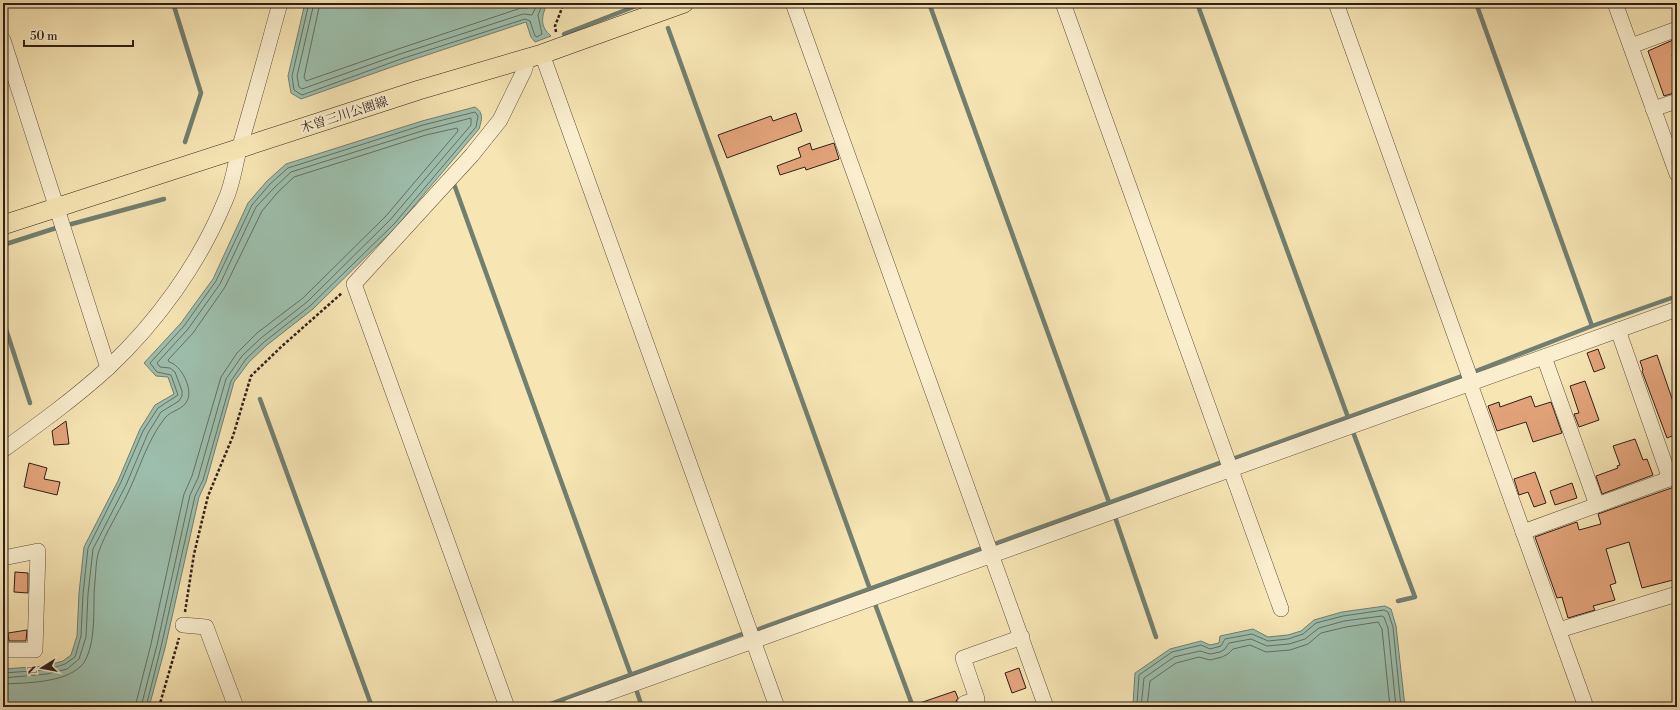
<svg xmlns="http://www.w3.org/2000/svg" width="1680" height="710" font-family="'Libre Bodoni','Noto Serif JP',serif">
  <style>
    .water { fill: #9dbfad; stroke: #717f71 }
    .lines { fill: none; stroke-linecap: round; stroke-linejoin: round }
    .shore { stroke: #666f62; stroke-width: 1 }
    .stream { stroke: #717f71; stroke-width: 4.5 }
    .building { fill: #e4a47c; stroke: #2f1f18 }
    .minor-casing { stroke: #61503f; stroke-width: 16 }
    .major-casing { stroke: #2f1f18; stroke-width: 20 }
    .path { stroke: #2f1f18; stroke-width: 2.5; stroke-dasharray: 3 2; stroke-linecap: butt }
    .minor { stroke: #faeece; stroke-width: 15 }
    .major { stroke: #f7e5b4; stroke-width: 19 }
    .labels { text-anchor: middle; stroke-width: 4; stroke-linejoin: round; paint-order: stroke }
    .street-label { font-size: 13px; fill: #2f1f18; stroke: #faeece }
  </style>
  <rect width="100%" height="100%" fill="#f7e5b4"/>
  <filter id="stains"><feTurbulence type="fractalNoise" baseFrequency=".005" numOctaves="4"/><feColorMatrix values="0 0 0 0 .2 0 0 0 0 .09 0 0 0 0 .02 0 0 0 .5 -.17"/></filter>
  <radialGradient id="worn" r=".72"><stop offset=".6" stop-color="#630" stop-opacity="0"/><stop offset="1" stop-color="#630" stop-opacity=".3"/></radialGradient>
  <g class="water">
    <path d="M305,3H547C542,16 539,26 551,36L535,42L531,37L526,22L403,63L301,99L291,93L288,76Z"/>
    <path d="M475,107C484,113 482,119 479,129L397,226L313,309L267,345L249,362L234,382L206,482L199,497L165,648L149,707H3V669L45,666L63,661L71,655L77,636L79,593L84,547L118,481L140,429L155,405L174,394L168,377L156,376L144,363L181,323L213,279L248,203L267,181L286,164L422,121Z"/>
    <path d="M1385,606L1391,609L1396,626L1405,707H1128L1133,704L1135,673L1170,649L1201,641L1210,645L1219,643L1220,636L1253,629L1268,637L1288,635L1301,631L1314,620L1342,612Z"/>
  </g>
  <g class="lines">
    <g class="shore">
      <path d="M309,3L292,76L294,90L302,95L401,59L525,19L530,21L535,36L537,37L542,34L538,15L543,3"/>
      <path d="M314,3L297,76L299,87L302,89L400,54L523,14L532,15L538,3"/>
      <path d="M320,3L304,77L306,81L398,49L521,8H528L531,3"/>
      <path d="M3,673L46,670L65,664L75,657L81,636L83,594L88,548L121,482L143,431L158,408L178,395L171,375L157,372L150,363L184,326L216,281L252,205L270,184L288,168L423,125L475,112L478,116L476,127L394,224L310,306L264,342L246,359L231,381L203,480L195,496L161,647L146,707"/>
      <path d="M3,678L47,674L67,669L79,659L86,637L88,594L93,549L126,485L148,433L161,412L179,401L182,396V391L175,372L170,368L160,367L157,363L188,329L220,284L256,207L274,188L291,172L425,130L471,118V125L390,220L307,302L261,338L242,356L226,379L198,478L190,495L157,645L141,707"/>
      <path d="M3,684C26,683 64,683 81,666C87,661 91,646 92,638C95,619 93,600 95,581C96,571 96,559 99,551C105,534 118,513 126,497C139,471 147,440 165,418C171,410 184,410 188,399C192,387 181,365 169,362L168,360L193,333L225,287L262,211L278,192L294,177L426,135L457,128L458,131L386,216L303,298L257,333L237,353L221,377L192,476L184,494L151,644L135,707"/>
      <path d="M1135,707L1137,704L1139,675L1172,652L1201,645L1210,649L1221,646L1225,639L1252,634L1268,641L1288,639L1303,634L1316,623L1343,616L1384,610L1388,612L1393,627L1401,707"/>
      <path d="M1141,707L1144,678L1174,657L1200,651L1210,654L1220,652L1225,649L1229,643L1251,639L1267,646L1289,644L1305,639L1319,628L1344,621L1382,616L1384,617L1388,628L1396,707"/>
      <path d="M1147,707L1150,681L1176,663L1199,657L1210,660L1222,657L1228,654L1233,649L1250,645L1266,652L1290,650L1308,644L1321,633L1346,627L1378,622L1382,629L1390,707"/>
    </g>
    <g class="stream">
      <path d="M173,3L201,93L185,142"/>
      <path d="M929,3L1110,505"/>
      <path d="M1197,3L1349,420"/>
      <path d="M1476,3L1592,326"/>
      <path d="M668,28L871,592"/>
      <path d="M564,34L641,4"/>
      <path d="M454,184L632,678"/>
      <path d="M68,225L164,199"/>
      <path d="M3,245L56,228"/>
      <path d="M3,320L30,403"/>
      <path d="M1476,371L1592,326L1677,296"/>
      <path d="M260,399L372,707"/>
      <path d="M1353,432L1415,597L1398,601"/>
      <path d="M1235,458L1462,376"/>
      <path d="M1115,517L1156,637"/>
      <path d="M997,543L1222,462"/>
      <path d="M875,604L913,707"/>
      <path d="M759,629L982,548"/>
      <path d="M637,692L642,707"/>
      <path d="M542,707L742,634"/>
    </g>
  </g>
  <g class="building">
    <path d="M1673,40L1677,51V54L1672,55L1677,69V92L1664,96L1648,51Z"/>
    <path d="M796,113L802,131L727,158L718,135L771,116L773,121Z"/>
    <path d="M810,143L812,150L834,143L839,159L806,170L805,167L780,175L777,166L801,157L798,148Z"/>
    <path d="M1598,349L1605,368L1594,372L1587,353Z"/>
    <path d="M1657,355L1677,413V434L1667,438L1642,371L1643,370L1640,361Z"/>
    <path d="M1585,381L1599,420L1579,427L1574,414L1579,413L1570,386Z"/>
    <path d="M1531,396L1535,407L1551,402L1562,433L1533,442L1526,422L1497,431L1488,406L1499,402L1500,407Z"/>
    <path d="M66,421L69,444L54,445L52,431Z"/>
    <path d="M1635,439L1643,460L1647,459L1653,475L1602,494L1596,476L1618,468L1617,466L1620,465L1613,446Z"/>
    <path d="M29,463L47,468L44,479L60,482L57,495L24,487Z"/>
    <path d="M1535,472L1546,503L1534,507L1528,492L1519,495L1514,479Z"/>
    <path d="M1572,483L1577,498L1555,505L1550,491Z"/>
    <path d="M1677,486V579L1642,588L1629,542L1606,549L1616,583L1610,585L1615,600L1593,606L1595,610L1568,618L1562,597L1557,598L1535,537L1577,522L1579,530L1601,524L1598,514Z"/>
    <path d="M15,572L28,573V593L14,592Z"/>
    <path d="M27,630L26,641H9L8,633Z"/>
    <path d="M1019,668L1026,688L1012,693L1005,673Z"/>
    <path d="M955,691L958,698L956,701L957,707H915L914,705Z"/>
  </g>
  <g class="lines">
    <g class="minor-casing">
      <g id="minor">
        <path d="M793,3L1046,707"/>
        <path d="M1063,3L1281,609"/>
        <path d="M1336,3L1472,383"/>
        <path d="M1615,3L1677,174"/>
        <path d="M3,40L108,368"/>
        <path d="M1631,46L1677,29"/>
        <path d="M542,54L777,707"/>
        <path d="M1653,109L1677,101"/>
        <path d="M1618,330L1670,479"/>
        <path d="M1544,357L1597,505"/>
        <path d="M1470,384L1586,707"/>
        <path d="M3,450C39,424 75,398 108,368C157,322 199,264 225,201C233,184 235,164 240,146C254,98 267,51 280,3"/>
        <path d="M1523,532L1677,476"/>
        <path d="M3,558L38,551L35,650H3"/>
        <path d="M183,625L206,627L236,707"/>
        <path d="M1559,630L1677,594"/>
        <path d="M507,707L354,284L472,155L500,120L524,71L528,58"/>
        <path d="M569,707L1677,309"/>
        <path d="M966,707L965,703L977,699L963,658L1022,637"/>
      </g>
    </g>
    <g class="major-casing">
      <path id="major" d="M3,225L419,90L542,54L684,3"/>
    </g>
    <g class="path">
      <path d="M556,32L555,26L564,3"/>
      <path d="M185,612L194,554L208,496L233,436L251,376L281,347L342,293"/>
      <path d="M159,707L179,638"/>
    </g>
    <use href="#minor" class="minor"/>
    <use href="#major" class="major"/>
  </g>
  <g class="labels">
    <g class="street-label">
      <text transform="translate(344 114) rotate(-18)" y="5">木曽三川公園線</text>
    </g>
  </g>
  <rect width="1680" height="710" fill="none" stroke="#f7e5b4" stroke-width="16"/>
  <rect x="4" y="4" width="1672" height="702" fill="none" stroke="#2f1f18" stroke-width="2"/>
  <rect x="8" y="8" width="1664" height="694" fill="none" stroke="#2f1f18"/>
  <g transform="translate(42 668) rotate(259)" stroke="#faeece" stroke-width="3" paint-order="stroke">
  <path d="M0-3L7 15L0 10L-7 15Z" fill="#2f1f18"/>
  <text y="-6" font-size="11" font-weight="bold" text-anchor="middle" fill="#2f1f18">N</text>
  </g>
  <path d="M24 40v6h109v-6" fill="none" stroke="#2f1f18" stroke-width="2"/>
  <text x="30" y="40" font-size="12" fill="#2f1f18" stroke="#faeece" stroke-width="3" paint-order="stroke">50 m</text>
  <rect width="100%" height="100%" filter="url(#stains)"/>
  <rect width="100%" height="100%" fill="url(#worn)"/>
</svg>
